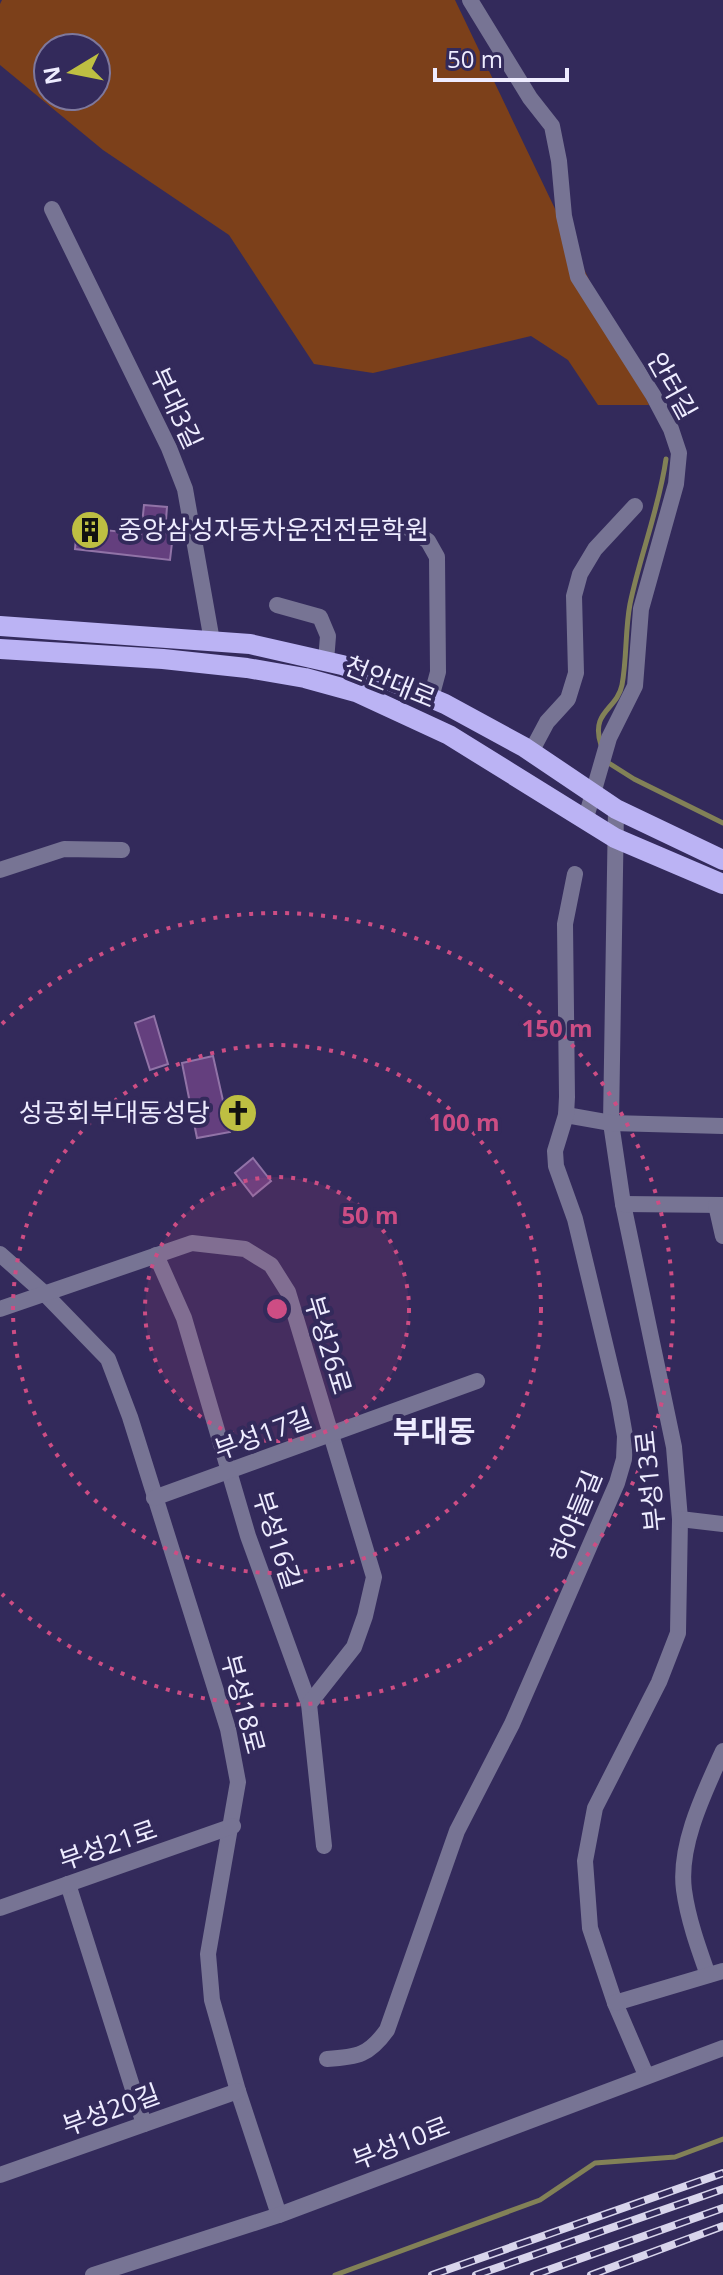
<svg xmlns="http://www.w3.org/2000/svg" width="723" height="2275" font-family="'Open Sans','Noto Sans KR',sans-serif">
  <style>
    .green { fill: #7c401a; fill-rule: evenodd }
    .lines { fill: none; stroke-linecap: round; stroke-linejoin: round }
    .stream { stroke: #828157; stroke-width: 5 }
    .building { fill: #643f7e; stroke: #9173a7; stroke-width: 2 }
    .street { stroke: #777494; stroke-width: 16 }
    .primary { stroke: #bbb3f4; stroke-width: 20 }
    .rail-casing { stroke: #d8d5ec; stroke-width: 8 }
    .rail { stroke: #332a5b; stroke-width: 5; stroke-dasharray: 15; stroke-linecap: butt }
    .ring { fill: none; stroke: #cd4d84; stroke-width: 4; stroke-dasharray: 4 8 }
    .labels { text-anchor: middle; stroke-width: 8; stroke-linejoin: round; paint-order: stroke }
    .street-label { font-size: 26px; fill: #eeecff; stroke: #332a5b }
    .poi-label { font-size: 26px; fill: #eeecff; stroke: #332a5b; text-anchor: start }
    .quarter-label { font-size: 30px; font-weight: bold; fill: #eeecff; stroke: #332a5b }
    .centre { fill: #cd4d84; stroke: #332a5b; stroke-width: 4 }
    .ring-label { font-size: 24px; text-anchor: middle; font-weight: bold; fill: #cd4d84; stroke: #332a5b; stroke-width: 8; stroke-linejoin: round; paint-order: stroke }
  </style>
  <rect width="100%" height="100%" fill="#332a5b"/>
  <path class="green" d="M2,0H455L649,405H598L568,360L531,336L373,373L314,364L229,235L103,150L0,65V4ZM48,48H96V96H48Z"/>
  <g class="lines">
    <g class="stream">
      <path d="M601,745C590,711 617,710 622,685C627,658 625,630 630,604C640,555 659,509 666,459"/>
      <path d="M607,762L634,779L723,823"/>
      <path d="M335,2275L540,2200L595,2163L675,2157L723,2139"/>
    </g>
  </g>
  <g class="building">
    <path d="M144,505L167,507L165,533L173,534L170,560L75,549L77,527L141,534Z"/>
    <path d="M154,1016L168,1064L150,1070L135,1023Z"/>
    <path d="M213,1056L230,1132L197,1138L182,1063Z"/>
    <path d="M253,1158L271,1181L253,1196L235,1173Z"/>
  </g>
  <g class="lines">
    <g class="street">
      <path d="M470,0L530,98L552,126L559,161L564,216L578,277L653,395L671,429L679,453L676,484L641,609L635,686L609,738L585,821"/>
      <path d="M52,209L169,448L185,489L212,641"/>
      <path d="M408,528L428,541L437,557L438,672L431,698"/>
      <path d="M277,605L320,617L328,636L326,661"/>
      <path d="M531,752L547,722L568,699L576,673L574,596L580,574L595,549L635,506"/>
      <path d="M616,809L611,1123L623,1204L674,1447L680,1519L678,1633L659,1682L595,1808L585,1861L590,1928L615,2003L646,2075"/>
      <path d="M0,870L64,849L122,850"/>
      <path d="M566,1115L611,1123L723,1126"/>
      <path d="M623,1204L723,1205"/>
      <path d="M716,1205L723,1236"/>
      <path d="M0,1254L44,1293L108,1359L130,1417L228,1729L238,1782L208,1954L212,2000L238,2091L279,2215"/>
      <path d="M156,1255L184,1318L248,1536L309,1704L324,1846"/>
      <path d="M0,1309L192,1243L245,1249L271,1265L288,1292L374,1577L365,1616L354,1647L309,1704"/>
      <path d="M154,1498L477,1381"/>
      <path d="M680,1519L723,1524"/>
      <path d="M68,1884L144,2124"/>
      <path d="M0,1908L233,1826"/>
      <path d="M708,1975C698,1947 688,1919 684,1890C678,1845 705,1791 723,1751"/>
      <path d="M615,2003L723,1971"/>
      <path d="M327,2059C358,2057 369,2055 387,2030L457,1831L512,1724L617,1483L624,1459L625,1436L619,1402L575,1219L556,1166L555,1151L566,1115L567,1097L565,924L575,874"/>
      <path d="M0,2175L238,2091"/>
      <path d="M93,2275L279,2215L723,2048"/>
    </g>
    <g class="primary">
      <path d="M0,626L250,644L342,665L393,682L445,704L524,747L616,809L723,860"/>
      <path d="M0,649L163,659L247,668L305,678L356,692L449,735L615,838L723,884"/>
    </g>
    <g class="rail-casing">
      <g id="rail">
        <path d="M432,2275L723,2173"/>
        <path d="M476,2275L723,2189"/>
        <path d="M534,2275L723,2208"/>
        <path d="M591,2275L723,2226"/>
      </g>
    </g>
    <use href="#rail" class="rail"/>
  </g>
  <circle cx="277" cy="1309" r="132" fill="#cd4d84" fill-opacity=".12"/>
  <g class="ring">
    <circle cx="277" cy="1309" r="132"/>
    <circle cx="277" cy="1309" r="264"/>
    <path d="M2 1024A396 396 0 1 1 2 1594"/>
  </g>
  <defs>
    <g id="building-disc" transform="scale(2)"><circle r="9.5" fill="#bebf42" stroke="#332a5b"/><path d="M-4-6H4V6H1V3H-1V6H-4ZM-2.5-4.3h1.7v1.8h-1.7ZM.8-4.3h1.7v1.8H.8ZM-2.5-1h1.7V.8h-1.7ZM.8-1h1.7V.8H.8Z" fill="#111"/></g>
    <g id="church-disc" transform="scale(2)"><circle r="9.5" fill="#bebf42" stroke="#332a5b"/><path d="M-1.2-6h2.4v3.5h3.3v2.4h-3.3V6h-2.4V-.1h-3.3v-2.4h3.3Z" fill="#111"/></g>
  </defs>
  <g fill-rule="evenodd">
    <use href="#building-disc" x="90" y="530"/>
    <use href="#church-disc" x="238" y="1113"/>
  </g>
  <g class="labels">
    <g class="street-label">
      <text transform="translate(672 386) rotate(61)" y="9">안터길</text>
      <text transform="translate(176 408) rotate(65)" y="9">부대3길</text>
      <text transform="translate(390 682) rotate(22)" y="9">천안대로</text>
      <text transform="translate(328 1345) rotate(73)" y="9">부성26로</text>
      <text transform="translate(263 1434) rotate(-20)" y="9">부성17길</text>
      <text transform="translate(650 1481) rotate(-96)" y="9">부성13로</text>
      <text transform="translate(576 1516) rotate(-68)" y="9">하야들길</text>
      <text transform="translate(277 1540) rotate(72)" y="9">부성16길</text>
      <text transform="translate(243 1704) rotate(75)" y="9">부성18로</text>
      <text transform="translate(108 1845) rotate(-19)" y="9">부성21로</text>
      <text transform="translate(111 2110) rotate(-20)" y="9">부성20길</text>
      <text transform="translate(401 2143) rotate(-21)" y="9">부성10로</text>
    </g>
    <g class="poi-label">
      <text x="118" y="539">중앙삼성자동차운전전문학원</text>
      <text x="210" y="1122" text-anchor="end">성공회부대동성당</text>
    </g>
    <g class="quarter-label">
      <text x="434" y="1442">부대동</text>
    </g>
  </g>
  <circle cx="277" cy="1309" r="12" class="centre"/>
  <g class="ring-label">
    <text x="557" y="1037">150 m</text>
    <text x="464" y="1131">100 m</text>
    <text x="370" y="1224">50 m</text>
  </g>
  <g transform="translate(72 72) rotate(260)"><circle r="38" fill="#332a5b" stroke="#7e789d" stroke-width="2"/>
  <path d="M0-6L14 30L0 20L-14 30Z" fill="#bebf42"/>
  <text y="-12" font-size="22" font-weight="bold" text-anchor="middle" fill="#eeecff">N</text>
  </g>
  <path d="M435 68v12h132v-12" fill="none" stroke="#eeecff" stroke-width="4"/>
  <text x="447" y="68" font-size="24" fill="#eeecff" stroke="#332a5b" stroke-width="6" paint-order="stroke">50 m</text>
</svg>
